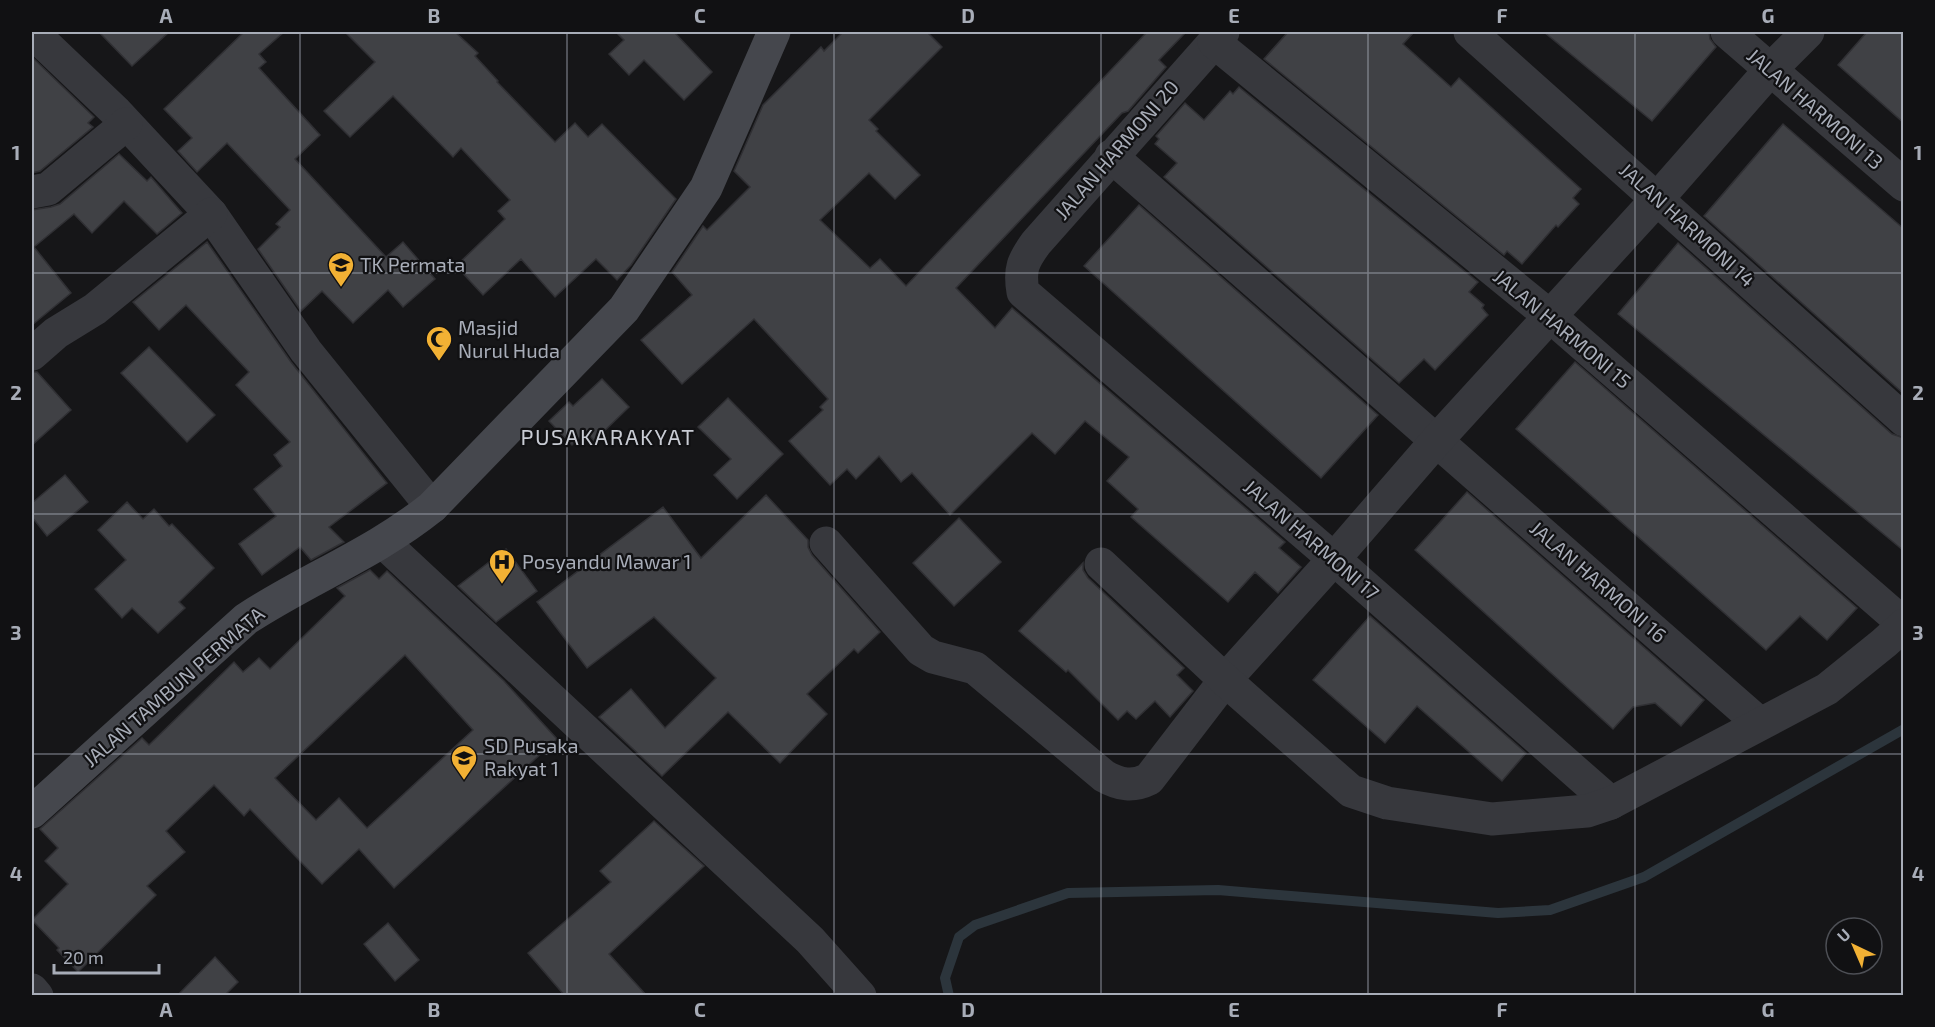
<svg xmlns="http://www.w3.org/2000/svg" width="1935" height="1027" font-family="'Exo 2',sans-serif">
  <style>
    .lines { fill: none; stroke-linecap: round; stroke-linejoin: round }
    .stream { stroke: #2c353c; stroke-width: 10 }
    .building { fill: #404145; stroke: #303034; stroke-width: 1.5; fill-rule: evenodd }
    .street { stroke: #37383d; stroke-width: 33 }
    .secondary { stroke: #45474d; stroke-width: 33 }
    .grid { fill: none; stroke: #a8adb8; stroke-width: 1.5; stroke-opacity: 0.55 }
    .labels { text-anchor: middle; stroke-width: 4.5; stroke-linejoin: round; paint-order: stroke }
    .street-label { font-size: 20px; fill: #a8adb8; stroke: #111113 }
    .poi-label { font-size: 20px; fill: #a8adb8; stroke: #111113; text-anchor: start }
    .quarter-label { font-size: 22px; letter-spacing: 1.5px; fill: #c9ccd4; stroke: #111113 }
    .neatline { fill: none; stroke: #a8adb8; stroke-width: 2 }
    .grid-label { font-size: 20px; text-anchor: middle; font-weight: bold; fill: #a8adb8 }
  </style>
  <rect width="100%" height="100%" fill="#161618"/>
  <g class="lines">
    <path class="stream" d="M949,996L945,978L959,937L975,925L1068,893L1218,890L1498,913L1550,910L1644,877L1904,729"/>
  </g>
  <g class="building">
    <path d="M99,32H169L132,66Z"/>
    <path d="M244,32H284L259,54L266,62L259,68L320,135L295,159L386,257L403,242L435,279L403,307L388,290L353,323L322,291L301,311L258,249L280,227L276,224L290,210L227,143L197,172L178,151L192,138L164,109Z"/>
    <path d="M345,32H455L478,53L475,56L498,81L497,82L555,142L575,123L588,137L602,124L676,199L631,265L617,280L596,259L555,297L521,259L483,295L456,266L505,219L498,211L510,200L461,148L453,157L393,96L350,137L324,111L375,62Z"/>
    <path d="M616,32H674L712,72L684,100L644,60L629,75L609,54L624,40Z"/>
    <path d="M843,32H927L942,47L869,120L878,129L876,131L920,175L895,199L869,173L820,220L870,268L880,259L906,286L1147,32H1186L1159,60L1166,67L1128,111L1122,113L956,288L995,328L1012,308L1285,542L1279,548L1301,567L1278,593L1255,572L1228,602L1131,517L1138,509L1107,481L1129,457L1085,421L1055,454L1032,433L950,515L912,473L901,482L879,456L856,479L847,469L830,485L789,441L823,410L820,407L828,399L754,319L682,384L641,340L692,295L672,272L703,226L707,230L750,187L734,171L763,105L821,47L824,51Z"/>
    <path d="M1288,32H1414L1403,44L1451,87L1459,78L1581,189L1573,198L1579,204L1558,227L1556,225L1522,264L1507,251L1504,255L1264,59Z"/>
    <path d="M1544,32H1709L1710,39L1716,47L1652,121Z"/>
    <path d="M1867,32H1904V123L1838,65Z"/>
    <path d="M32,57L94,117L88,123L93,127L40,171L32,173Z"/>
    <path d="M1239,87L1478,282L1469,292L1484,305L1482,308L1488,315L1435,370L1424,359L1399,383L1164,177L1177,163L1155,144L1159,139L1156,136L1185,103L1204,120L1230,91L1233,94Z"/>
    <path d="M1783,124L1904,229V394L1704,216Z"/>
    <path d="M119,154L147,181L151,177L182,213L157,234L124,201L92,233L74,214L34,247L71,293L32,325V210L51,207L60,204Z"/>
    <path d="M1139,205L1378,415L1321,478L1084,266Z"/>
    <path d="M207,242L291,362L387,483L329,527L344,542L311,560L300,547L262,575L239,544L276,516L254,489L282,466L274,455L290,442L236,385L249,372L186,305L159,330L133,302Z"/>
    <path d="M1678,243L1892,434L1904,438V551L1618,314Z"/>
    <path d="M149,347L215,415L187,442L121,373Z"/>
    <path d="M1575,362L1857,608L1827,640L1800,616L1766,650L1516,429Z"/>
    <path d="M32,372H37L71,410L32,445Z"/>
    <path d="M602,379L629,407L594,441L586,431L572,445L549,421L569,402L573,406Z"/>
    <path d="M728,398L783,454L737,499L714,475L731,459L698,427Z"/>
    <path d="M65,475L88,502L47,536L32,517V503Z"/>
    <path d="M1467,492L1704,700L1681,726L1655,703L1633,707L1613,729L1415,550Z"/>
    <path d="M766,495L808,540V547L812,555L880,632L858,653L854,649L807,694L827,714L780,763L728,712L662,776L599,717L631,689L665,728L716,678L654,617L587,668L537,602L663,507L701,558Z"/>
    <path d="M127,502L143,519L154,509L169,526L172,524L214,568L179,602L185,608L158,633L132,608L122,618L95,589L126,560L98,530Z"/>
    <path d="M959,518L1001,562L954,606L913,563Z"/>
    <path d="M506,549L537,591L496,622L458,586Z"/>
    <path d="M1083,563V570L1088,578L1184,668L1177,675L1193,691L1170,717L1155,701L1136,719L1127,711L1118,720L1068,670L1066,672L1019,631Z"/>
    <path d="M370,570L379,579L387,571L504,681L557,739L394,888L359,849L322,884L250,809L244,816L214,785L166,831L185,852L147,886L156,895L78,972L57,950L59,948L32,920L68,884L45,861L58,848L40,829L142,738L149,745L234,662L243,672L259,658L270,669L345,596L337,588ZM405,655L473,730L367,828L339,798L316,820L275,778Z"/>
    <path d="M1370,616L1526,753L1502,781L1417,706L1385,743L1313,680Z"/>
    <path d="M654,821L704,866L609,954L647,996H565L528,953L611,882L600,871Z"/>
    <path d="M388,923L419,960L395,981L364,944Z"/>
    <path d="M215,957L238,982L224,996H177Z"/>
  </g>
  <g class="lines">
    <g class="street">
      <path d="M32,32L116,112L211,214L306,351L432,507"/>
      <path d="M1223,32L1036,243C1023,261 1019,269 1023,292L1334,559L1611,803"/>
      <path d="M1470,32L1904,420"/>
      <path d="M1727,32L1904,185"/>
      <path d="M1214,42L1551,317L1904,624"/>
      <path d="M1111,156L1759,723"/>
      <path d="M32,192L48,189L126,124"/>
      <path d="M32,354L56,333L95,309L211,214"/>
      <path d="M383,542L810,940L860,996"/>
      <path d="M826,543L921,650L933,657L975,668L1104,776C1120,785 1133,787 1149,779L1225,680L1334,559L1437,440L1658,198L1770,70L1808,32"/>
      <path d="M1101,564L1225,680L1351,791L1387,803L1492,819L1587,811L1611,803L1827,689L1884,643L1904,625"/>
      <path d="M32,990L37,996"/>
    </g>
    <path class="secondary" d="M32,812L246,619C307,579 375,553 432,507L624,309L706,188L774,32"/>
  </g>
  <path class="grid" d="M300,32V996M567,32V996M834,32V996M1101,32V996M1368,32V996M1635,32V996M32,273H1904M32,514H1904M32,754H1904"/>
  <defs>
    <g id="school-pin" transform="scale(1.35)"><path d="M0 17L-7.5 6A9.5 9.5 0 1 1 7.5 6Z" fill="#f2b134" stroke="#111113"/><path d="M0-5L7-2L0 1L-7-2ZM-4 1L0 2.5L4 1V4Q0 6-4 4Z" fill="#111"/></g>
    <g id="mosque-pin" transform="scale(1.35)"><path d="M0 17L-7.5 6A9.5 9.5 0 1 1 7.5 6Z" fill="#f2b134" stroke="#111113"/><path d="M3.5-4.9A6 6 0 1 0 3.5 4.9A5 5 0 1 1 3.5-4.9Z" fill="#111"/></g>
    <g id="hospital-pin" transform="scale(1.35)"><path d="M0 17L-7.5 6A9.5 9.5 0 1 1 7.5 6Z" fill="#f2b134" stroke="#111113"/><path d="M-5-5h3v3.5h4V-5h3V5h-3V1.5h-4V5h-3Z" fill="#111"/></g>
  </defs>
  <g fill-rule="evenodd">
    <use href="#school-pin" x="341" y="265"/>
    <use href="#mosque-pin" x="439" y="339"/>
    <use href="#hospital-pin" x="502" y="562"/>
    <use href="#school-pin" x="464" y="758"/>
  </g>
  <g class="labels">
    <g class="street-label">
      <text transform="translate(1815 109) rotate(41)" y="7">JALAN HARMONI 13</text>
      <text transform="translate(1117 150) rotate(-49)" y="7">JALAN HARMONI 20</text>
      <text transform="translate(1687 225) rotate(42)" y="7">JALAN HARMONI 14</text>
      <text transform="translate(1562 329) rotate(40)" y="7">JALAN HARMONI 15</text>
      <text transform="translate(1311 540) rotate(41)" y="7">JALAN HARMONI 17</text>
      <text transform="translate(1598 582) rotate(41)" y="7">JALAN HARMONI 16</text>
      <text transform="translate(174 687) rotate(-41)" y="7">JALAN TAMBUN PERMATA</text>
    </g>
    <g class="poi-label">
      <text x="360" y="272">TK Permata</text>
      <text x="458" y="335">Masjid<tspan x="458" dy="23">Nurul Huda</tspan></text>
      <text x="522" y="569">Posyandu Mawar 1</text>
      <text x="484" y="753">SD Pusaka<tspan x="484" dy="23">Rakyat 1</tspan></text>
    </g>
    <g class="quarter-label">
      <text x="608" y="445">PUSAKARAKYAT</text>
    </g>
  </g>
  <rect width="1935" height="1027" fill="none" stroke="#111113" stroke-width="66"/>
  <g transform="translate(1854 946) rotate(316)"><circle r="28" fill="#111113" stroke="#4d4f55" stroke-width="1.5"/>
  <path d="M0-4.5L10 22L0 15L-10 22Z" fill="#f2b134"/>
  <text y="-9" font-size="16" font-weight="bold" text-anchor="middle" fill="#a8adb8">U</text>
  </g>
  <path d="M54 964v9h105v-9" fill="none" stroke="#a8adb8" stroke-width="3"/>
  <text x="63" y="964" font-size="18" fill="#a8adb8" stroke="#111113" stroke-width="4.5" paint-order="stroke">20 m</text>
  <rect x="33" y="33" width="1869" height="961" class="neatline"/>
  <g class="grid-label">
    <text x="166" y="23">A</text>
    <text x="434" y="23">B</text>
    <text x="700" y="23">C</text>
    <text x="968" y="23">D</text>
    <text x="1234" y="23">E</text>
    <text x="1502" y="23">F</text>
    <text x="1768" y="23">G</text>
    <text x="16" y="160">1</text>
    <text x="1918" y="160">1</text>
    <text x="16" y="400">2</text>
    <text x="1918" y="400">2</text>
    <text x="16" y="640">3</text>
    <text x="1918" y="640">3</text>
    <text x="16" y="881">4</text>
    <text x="1918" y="881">4</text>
    <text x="166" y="1017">A</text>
    <text x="434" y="1017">B</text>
    <text x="700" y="1017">C</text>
    <text x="968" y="1017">D</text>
    <text x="1234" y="1017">E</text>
    <text x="1502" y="1017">F</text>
    <text x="1768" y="1017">G</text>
  </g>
</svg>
